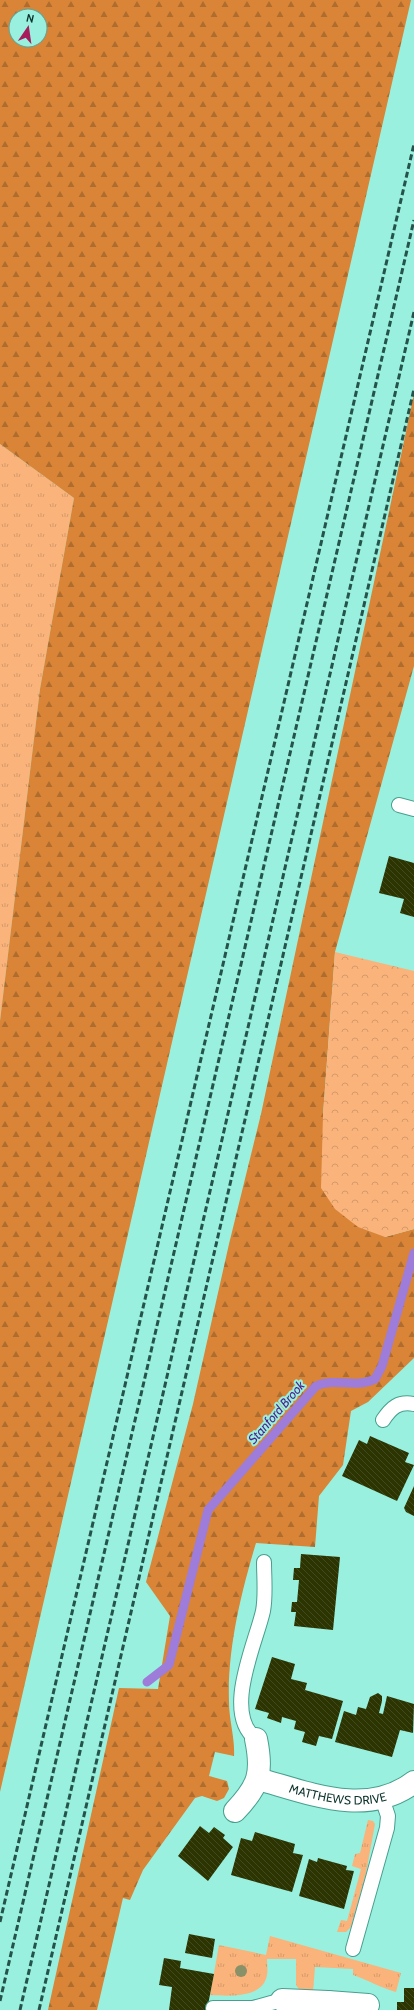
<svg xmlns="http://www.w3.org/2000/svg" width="414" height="2010" font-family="Cabin,sans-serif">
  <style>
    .grass { fill: url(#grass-tufts) }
    .forest { fill: url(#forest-firs); fill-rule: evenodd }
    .park { fill: url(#park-crowns) }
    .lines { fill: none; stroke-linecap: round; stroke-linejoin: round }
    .stream { stroke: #9e7cd9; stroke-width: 9 }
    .building { fill: url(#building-back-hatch) }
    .lane-casing { stroke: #489f8f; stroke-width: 16 }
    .street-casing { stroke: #489f8f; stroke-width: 24 }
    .lane { stroke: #fff; stroke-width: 14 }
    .street { stroke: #fff; stroke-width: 22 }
    .rail { stroke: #25534a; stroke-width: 3; stroke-dasharray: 6 3; stroke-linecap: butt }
    .tree { fill: #889168 }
    .labels { text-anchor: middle; stroke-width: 4; stroke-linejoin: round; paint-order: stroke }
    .street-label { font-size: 12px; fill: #0d332c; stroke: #99f0de }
    .water-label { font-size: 13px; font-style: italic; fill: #511d8b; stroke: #99f0de }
  </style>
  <defs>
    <pattern id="grass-tufts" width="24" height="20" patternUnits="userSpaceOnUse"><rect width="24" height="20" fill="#fab37a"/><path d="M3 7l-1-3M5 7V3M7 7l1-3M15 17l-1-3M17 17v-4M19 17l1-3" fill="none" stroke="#d59a6a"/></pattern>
    <pattern id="forest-firs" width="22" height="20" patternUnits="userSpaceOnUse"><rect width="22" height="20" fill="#d98436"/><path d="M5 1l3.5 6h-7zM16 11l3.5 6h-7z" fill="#ae6d2e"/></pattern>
    <pattern id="park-crowns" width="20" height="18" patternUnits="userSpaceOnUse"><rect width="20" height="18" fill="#fab37a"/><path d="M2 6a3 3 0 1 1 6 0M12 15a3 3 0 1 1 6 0" fill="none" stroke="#d59a6a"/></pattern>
    <pattern id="building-back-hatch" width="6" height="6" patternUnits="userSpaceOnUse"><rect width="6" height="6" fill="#2c3402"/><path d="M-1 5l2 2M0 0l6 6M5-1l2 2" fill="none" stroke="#41491e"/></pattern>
  </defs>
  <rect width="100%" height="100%" fill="#99f0de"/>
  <g class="grass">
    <path d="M0,444L74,498L40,689L0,1021Z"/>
    <path d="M368,1820L373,1821L375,1824L366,1873L351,1927L346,1932H337L341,1920L347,1921L361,1869L352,1866L355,1854L360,1853Z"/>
    <path d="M270,1936L401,1973L396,1992C381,1988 368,1980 353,1975V1969L315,1967L313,1992H301L296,1985V1959H267C267,1964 268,1970 267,1975C263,1999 228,1996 210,1995L219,1945L266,1955Z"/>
  </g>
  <g class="forest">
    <path d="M0,0H411L0,1792V1021L40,689L74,498L0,444ZM16,16H40V40H16Z"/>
    <path d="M414,394V666L335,952L323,1115L385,1237L414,1229V1358L368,1402L351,1411L343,1465L319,1496L315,1547L256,1543C241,1593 227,1650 229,1702C229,1720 235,1738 234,1756L215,1752L209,1776L227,1781L229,1789L224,1798L217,1801L202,1796L195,1798L143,1870L130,1900L123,1898L97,2010H48L119,1688L158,1689L170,1616L146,1582L193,1404L229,1244L261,1114Z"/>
  </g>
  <path class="park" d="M335,952L414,971V1229L385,1237L358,1227L335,1209L321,1188L323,1115Z"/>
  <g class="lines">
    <path class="stream" d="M147,1682L169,1665L208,1510L316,1386C335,1377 356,1389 375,1379L382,1366L414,1253"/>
  </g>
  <g class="building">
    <path d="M389,856L414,863V917L400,913L404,899L379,893Z"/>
    <path d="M370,1436L409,1453L405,1462L414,1465L397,1501L342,1476L359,1440L367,1444Z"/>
    <path d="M414,1486V1516L406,1512L404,1508Z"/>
    <path d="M301,1554L340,1557L333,1630L294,1626L296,1612H291L292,1602H297L299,1580H293L294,1568H300Z"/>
    <path d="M272,1657L295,1664L291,1679L307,1683L305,1690L343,1701L332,1739L319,1736L316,1746L302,1742L305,1732L294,1729L296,1721L282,1717L281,1723L267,1718L269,1713L255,1709Z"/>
    <path d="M378,1693L382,1696V1701L379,1713L383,1714L387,1696L414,1704L413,1733L400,1730L392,1757L335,1742L344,1711L356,1715L358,1707L366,1709L370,1697Z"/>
    <path d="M200,1826L209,1833L214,1827L225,1835L223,1838L233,1847L208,1881L178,1856Z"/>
    <path d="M255,1832L295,1844L293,1853L303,1855L292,1892L231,1875L241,1838L252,1841Z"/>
    <path d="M318,1858L347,1866L346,1870L354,1871L344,1909L299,1896L309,1859L317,1862Z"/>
    <path d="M189,1934L215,1939L212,1958L185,1953Z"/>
    <path d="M164,1958L181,1961L180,1968L214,1974L207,2010H169L172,1987L159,1985Z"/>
    <path d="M404,1988H414V2010H397V2002H404Z"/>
  </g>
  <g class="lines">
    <g class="lane-casing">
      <g id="lane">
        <path d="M399,805L414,809"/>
        <path d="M383,1420C391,1408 398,1401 414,1404"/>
        <path d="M256,1739C222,1713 256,1643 263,1611C266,1595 264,1577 264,1562"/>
        <path d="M353,1949L387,1828L388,1816L382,1798"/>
        <path d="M213,2008H253L282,2000"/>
      </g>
    </g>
    <g class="street-casing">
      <g id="street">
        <path id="s1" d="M258,1779C309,1793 367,1818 414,1782"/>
        <path d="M235,1811C259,1786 263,1773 256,1739"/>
        <path d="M282,2000L328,2002V2010"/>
        <path d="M328,2002L368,2005"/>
      </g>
    </g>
    <use href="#lane" class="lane"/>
    <use href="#street" class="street"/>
    <g class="rail">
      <path d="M0,1922L414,144"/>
      <path d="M0,2001L414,220"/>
      <path d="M20,2010L414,312"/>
      <path d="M39,2010L414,389"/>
    </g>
  </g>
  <circle class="tree" cx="241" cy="1971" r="6"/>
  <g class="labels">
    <g class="street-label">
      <text dy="4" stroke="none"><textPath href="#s1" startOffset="82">MATTHEWS DRIVE</textPath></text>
    </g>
    <g class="water-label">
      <text transform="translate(276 1412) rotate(-49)" y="5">Stanford Brook</text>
    </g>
  </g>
  <g transform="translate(28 28) rotate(13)"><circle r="19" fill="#99f0de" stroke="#61a497"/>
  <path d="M0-3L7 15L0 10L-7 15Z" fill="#a71a5b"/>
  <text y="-6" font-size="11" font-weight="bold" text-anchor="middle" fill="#0d332c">N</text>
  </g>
</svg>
